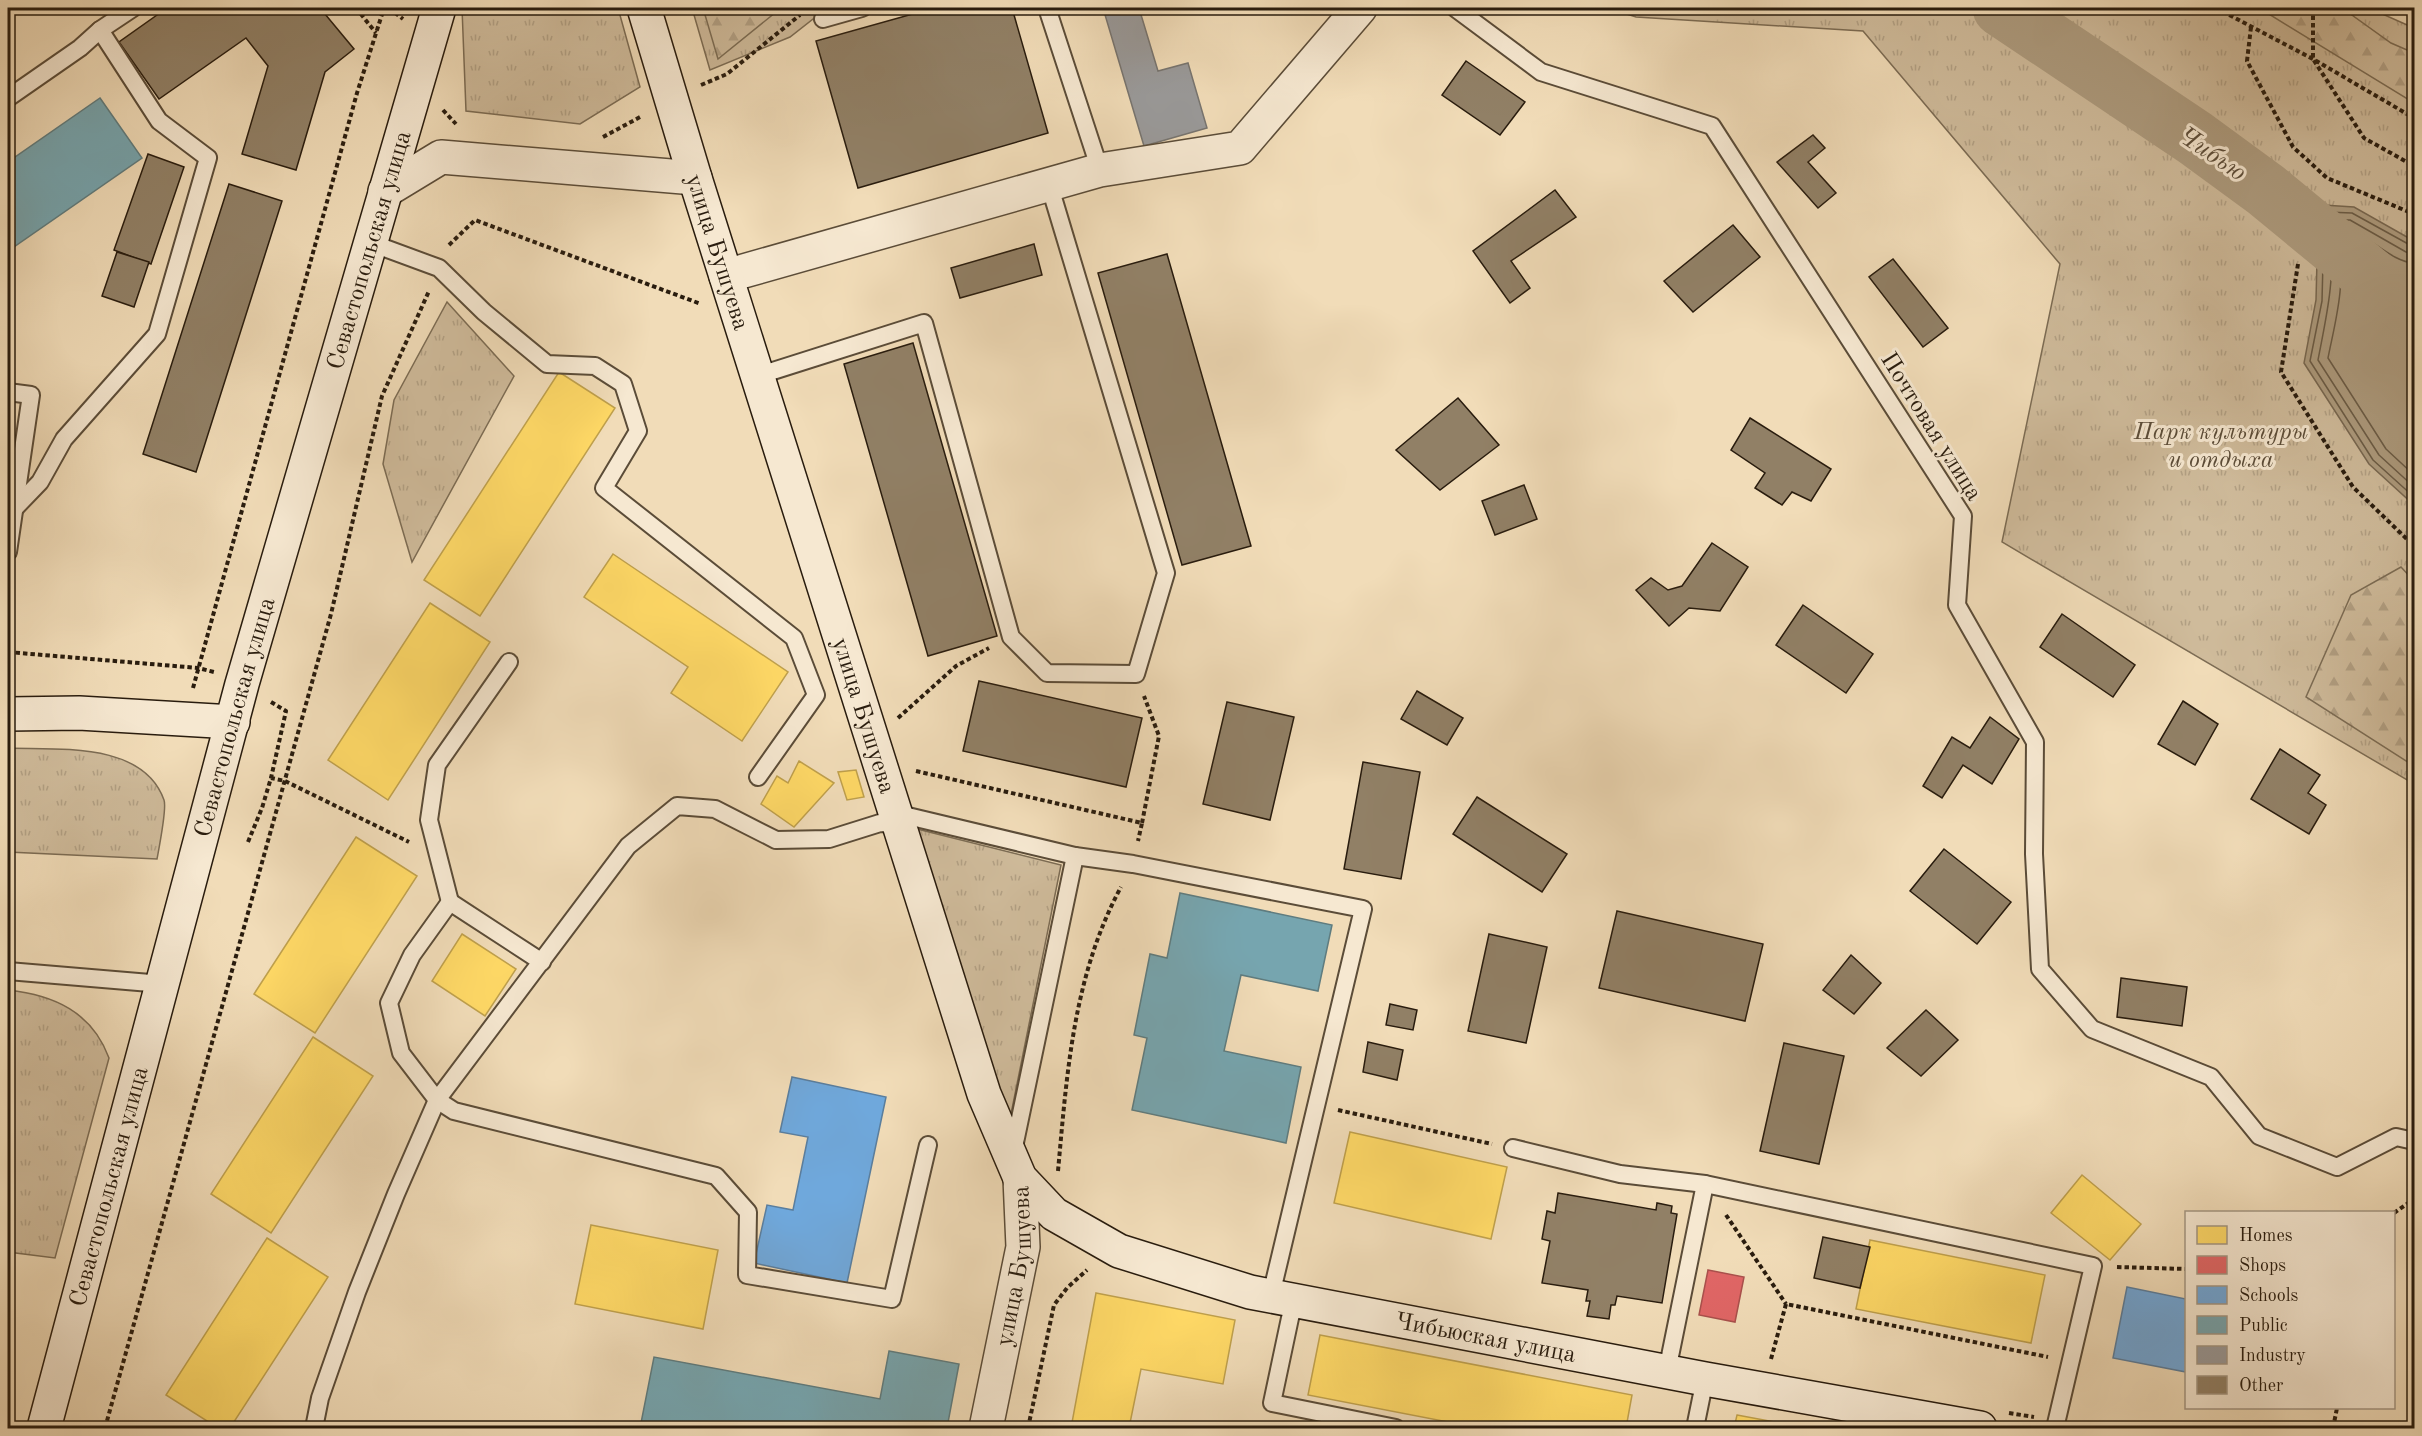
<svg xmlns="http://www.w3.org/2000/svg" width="2422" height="1436" font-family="'Old Standard TT',serif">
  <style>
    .grass { fill: url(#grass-tufts); stroke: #7c6c54; stroke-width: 1.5 }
    .forest { fill: url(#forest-firs); stroke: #7c6c54; stroke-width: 1.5 }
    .water { fill: #ad9b7e; stroke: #786851; stroke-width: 1.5 }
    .homes { fill: #ffd966; stroke: #bfa04c; stroke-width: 1.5 }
    .shops { fill: #e06666; stroke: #a9504c; stroke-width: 1.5 }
    .schools { fill: #6fa8dc; stroke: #5a7e9e; stroke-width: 1.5 }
    .public { fill: #76a5af; stroke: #5f7c7f; stroke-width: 1.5 }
    .industry { fill: #999; stroke: #77746f; stroke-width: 1.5 }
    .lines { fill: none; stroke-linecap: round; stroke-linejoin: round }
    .shore { stroke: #6b5c46; stroke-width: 1.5 }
    .river { stroke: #ad9b7e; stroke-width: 57 }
    .building { fill: #918066; stroke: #291c0e; stroke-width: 1.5 }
    .lane-casing { stroke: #5b4c38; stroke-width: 20 }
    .street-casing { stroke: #5b4c38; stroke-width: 36 }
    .secondary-casing { stroke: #291c0e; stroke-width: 36 }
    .path { stroke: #291c0e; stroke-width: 4; stroke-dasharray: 4.5 3; stroke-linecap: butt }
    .lane { stroke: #f6e8d1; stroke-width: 16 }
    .street { stroke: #f6e8d1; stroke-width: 33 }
    .secondary { stroke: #f6e8d1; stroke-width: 33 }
    .labels { text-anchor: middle; stroke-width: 6; stroke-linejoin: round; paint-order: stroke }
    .street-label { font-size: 24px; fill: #291c0e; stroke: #f6e8d1 }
    .park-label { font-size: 24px; font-style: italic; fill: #5b4c38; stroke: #f6e8d1 }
    .water-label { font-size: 26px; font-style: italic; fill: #5e4f3b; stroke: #f6e8d1 }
  </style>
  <defs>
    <pattern id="grass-tufts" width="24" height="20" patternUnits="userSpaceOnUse" patternTransform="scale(1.5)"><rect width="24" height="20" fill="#cfbb9b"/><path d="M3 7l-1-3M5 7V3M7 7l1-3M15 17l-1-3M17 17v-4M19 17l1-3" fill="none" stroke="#b2a084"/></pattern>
    <pattern id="forest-firs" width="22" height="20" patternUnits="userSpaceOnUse" patternTransform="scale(1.5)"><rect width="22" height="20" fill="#cfbb9b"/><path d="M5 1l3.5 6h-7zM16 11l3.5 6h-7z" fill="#b2a084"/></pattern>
  </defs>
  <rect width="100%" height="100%" fill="#f1dcb8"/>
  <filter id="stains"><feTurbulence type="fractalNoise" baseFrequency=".00333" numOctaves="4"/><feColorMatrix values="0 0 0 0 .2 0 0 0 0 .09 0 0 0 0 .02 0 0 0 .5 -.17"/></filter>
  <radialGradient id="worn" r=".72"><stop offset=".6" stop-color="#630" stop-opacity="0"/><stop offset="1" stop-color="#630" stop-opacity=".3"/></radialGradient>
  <g class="grass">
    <path d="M462,8H618L640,87L580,124L466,111Z"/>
    <path d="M692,8H827L790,37L710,70Z"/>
    <path d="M1608,8H2369L2414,28V784L2002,542L2060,264L1863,31L1636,17Z"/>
    <path d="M447,302L514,376L412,562L383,464L394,400Z"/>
    <path d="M8,748C57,750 143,741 164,800C167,808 159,848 157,859L8,852Z"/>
    <path d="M913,828L1061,865L1010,1119Z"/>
    <path d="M8,990C54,995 92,1012 109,1058L55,1258L8,1252Z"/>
  </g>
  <g class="forest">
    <path d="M703,8H781L718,59Z"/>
    <path d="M2259,8H2342L2391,43L2414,53V103Z"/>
    <path d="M2401,567L2414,581V766L2306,697L2351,595Z"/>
  </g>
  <path class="water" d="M2323,205L2354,207L2414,241V505L2369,464L2304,363L2316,300L2317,260L2303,248Z"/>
  <g class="homes">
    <path d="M559,372L615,408L480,616L424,580Z"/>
    <path d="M613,554L788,672L742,741L671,693L688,667L584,597Z"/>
    <path d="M430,603L490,642L388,800L328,760Z"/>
    <path d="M799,761L834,783L794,827L761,804L777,776L788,783Z"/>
    <path d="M856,770L864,797L847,800L838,772Z"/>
    <path d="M356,837L417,876L315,1033L254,994Z"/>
    <path d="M462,934L516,969L485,1016L432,981Z"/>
    <path d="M313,1037L373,1076L271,1233L211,1194Z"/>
    <path d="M1350,1132L1507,1167L1491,1239L1334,1203Z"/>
    <path d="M2082,1175L2141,1224L2110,1260L2051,1213Z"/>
    <path d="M591,1225L718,1250L703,1329L575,1304Z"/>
    <path d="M267,1238L328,1277L230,1428H218L166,1395Z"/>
    <path d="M1870,1240L2045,1275L2031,1343L1856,1309Z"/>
    <path d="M1096,1293L1235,1320L1223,1384L1141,1369L1129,1428H1071Z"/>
    <path d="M1320,1335L1632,1395L1626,1428H1479L1308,1395Z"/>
    <path d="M1737,1415L1806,1428H1734Z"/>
  </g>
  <path class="shops" d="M1708,1270L1744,1277L1735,1322L1699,1315Z"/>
  <g class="schools">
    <path d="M792,1077L886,1097L847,1283L754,1263L767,1205L793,1210L808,1137L780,1132Z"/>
    <path d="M2127,1287L2186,1299V1372L2113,1358Z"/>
  </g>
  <g class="public">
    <path d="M100,98L142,158L8,251V162Z"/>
    <path d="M1180,893L1332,925L1318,991L1241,975L1224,1051L1301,1067L1286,1143L1132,1110L1147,1038L1134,1035L1150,954L1167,958Z"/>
    <path d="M889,1351L959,1364L947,1428H640L654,1357L880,1399Z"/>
  </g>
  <path class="industry" d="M1103,8H1139L1158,71L1188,63L1207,128L1144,146Z"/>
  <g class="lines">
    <g class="shore">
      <path d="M2414,246L2410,245L2352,213L2326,212L2311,245L2322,256L2323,261L2322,301L2310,361L2373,460L2414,497"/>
      <path d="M2414,254L2406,252L2350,220H2331L2321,243C2323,247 2327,250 2329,254C2337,272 2322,338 2318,360L2379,455L2414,487"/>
      <path d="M2414,263C2388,262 2361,225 2337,229L2332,241C2351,269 2334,326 2328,358L2386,449L2414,475"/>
    </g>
    <path class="river" d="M2001,8L2195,138L2266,190L2414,312"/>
  </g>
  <g class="building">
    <path d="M167,8H320L354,49L325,72L296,170L242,154L268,66L246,38L159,99L119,42Z"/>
    <path d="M934,8H1012L1048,133L858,188L816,41Z"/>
    <path d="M1466,61L1525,102L1500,135L1442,95Z"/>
    <path d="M1813,135L1825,148L1808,162L1836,193L1818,208L1777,162Z"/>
    <path d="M148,154L184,167L151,264L114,250Z"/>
    <path d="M229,184L282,201L196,472L143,454Z"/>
    <path d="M1555,190L1576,217L1511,261L1530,288L1510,303L1473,251Z"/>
    <path d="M1733,225L1760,257L1693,312L1664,281Z"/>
    <path d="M1034,244L1042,275L960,298L951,268Z"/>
    <path d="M117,252L149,262L134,307L102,296Z"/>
    <path d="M1167,254L1251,546L1182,565L1098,273Z"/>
    <path d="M1893,259L1948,328L1923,347L1869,277Z"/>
    <path d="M913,343L997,636L928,656L844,364Z"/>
    <path d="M1458,398L1499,445L1440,490L1396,450Z"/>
    <path d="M1750,418L1831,469L1811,501L1792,492L1782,505L1755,488L1765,473L1731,450Z"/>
    <path d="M1524,485L1537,519L1495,535L1482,501Z"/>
    <path d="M1712,543L1748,567L1720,611L1689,608L1669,626L1636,590L1651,578L1668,590L1682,586Z"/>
    <path d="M1803,605L1873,654L1846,693L1776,645Z"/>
    <path d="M2062,614L2135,665L2113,697L2040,647Z"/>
    <path d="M979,681L1142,718L1126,787L963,751Z"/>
    <path d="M1417,691L1463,718L1447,745L1401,719Z"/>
    <path d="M2183,701L2218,724L2195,765L2158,744Z"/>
    <path d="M1227,702L1294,717L1270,820L1203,804Z"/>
    <path d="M1990,717L2019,739L1992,784L1963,765L1942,798L1923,786L1952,737L1970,748Z"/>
    <path d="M2280,749L2320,775L2308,793L2326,805L2309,834L2251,799Z"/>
    <path d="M1363,762L1420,772L1401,879L1344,869Z"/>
    <path d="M1477,797L1567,854L1542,892L1453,834Z"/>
    <path d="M1944,849L2011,902L1977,944L1910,891Z"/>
    <path d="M1617,911L1763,944L1745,1021L1599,988Z"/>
    <path d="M1489,934L1547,947L1526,1043L1468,1031Z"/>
    <path d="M1851,955L1881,983L1854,1014L1823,990Z"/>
    <path d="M2121,978L2187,987L2182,1026L2117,1017Z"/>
    <path d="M1390,1004L1417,1010L1413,1030L1386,1025Z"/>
    <path d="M1926,1010L1958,1040L1921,1076L1887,1048Z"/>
    <path d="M1368,1042L1403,1050L1397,1080L1363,1072Z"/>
    <path d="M1784,1043L1844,1056L1819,1164L1760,1151Z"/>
    <path d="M1558,1193L1656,1210L1657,1203L1672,1206L1671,1213L1677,1214L1662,1303L1617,1296L1615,1305H1611L1609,1319L1587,1316L1590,1301H1586L1588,1290L1542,1283L1550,1241L1542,1239L1547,1211L1555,1213Z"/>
    <path d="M1823,1237L1870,1247L1860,1288L1814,1278Z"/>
  </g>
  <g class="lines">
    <g class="lane-casing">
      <g id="lane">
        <path d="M1047,8L1100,170"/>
        <path d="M1455,8L1541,72L1712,126L1963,516L1957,605L2035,742L2034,854L2040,969L2092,1029L2211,1077L2259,1136L2337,1167L2396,1137L2414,1141"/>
        <path d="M823,19L862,8"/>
        <path d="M8,98L80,48L100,30L133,8"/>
        <path d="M371,243L439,268L484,312L547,364L595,366L623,384L638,431L604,488L794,638L816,695L758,777"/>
        <path d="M757,376L924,323L1011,637L1047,673L1136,674L1166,573L1049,184"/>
        <path d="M8,392L31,395L8,552"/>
        <path d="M14,509L40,482L64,439L157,334L208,158L159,121L100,30"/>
        <path d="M895,813L1075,856L1013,1152"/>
        <path d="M1075,856L1133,864L1363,909L1271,1295"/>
        <path d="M450,902L429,820L437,765L509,662"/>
        <path d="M542,962L450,902L412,955L389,1003L401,1053L437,1100L454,1111L716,1176L748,1212L747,1275L892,1299L928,1145"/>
        <path d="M8,971L162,984"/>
        <path d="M1513,1148L1620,1174L1705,1184L1667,1371"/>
        <path d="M1705,1184L2093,1266L2055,1428"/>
        <path d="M1296,1300L1290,1318L1272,1403L1396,1428"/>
        <path d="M314,1428L320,1398L357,1292L396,1194L437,1100L628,846L677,806L715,809L776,840L829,839L880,823L899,824"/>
        <path d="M1695,1428L1705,1379"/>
      </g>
    </g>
    <g class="street-casing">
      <g id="street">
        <path d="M385,191L441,157L695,178"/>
        <path d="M726,276L1100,170L1240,148L1360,8"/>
        <path id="s1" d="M986,1428L1023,1247L1020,1178"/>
      </g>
    </g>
    <g class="secondary-casing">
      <g id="secondary">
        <path id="s2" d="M644,8L695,178L984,1094L1020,1178L1054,1214L1119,1251L1250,1292L1705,1379L1980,1428"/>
        <path d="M8,714L79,713L233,722"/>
        <path id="s3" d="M44,1428L242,684L439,8"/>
      </g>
    </g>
    <g class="path">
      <path d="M356,8L376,33"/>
      <path d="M389,8L403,19"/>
      <path d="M2216,8L2313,59L2414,118"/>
      <path d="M2313,8V59L2364,138L2414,166"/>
      <path d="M2251,27L2247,61L2293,147L2327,178L2414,214"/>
      <path d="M701,85L727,74L800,15"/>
      <path d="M443,110L456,124"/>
      <path d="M603,137L642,116"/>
      <path d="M449,245L475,220L701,304"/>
      <path d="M2298,264L2281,372L2353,487L2414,546"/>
      <path d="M8,652L198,668L214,672"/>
      <path d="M193,688L357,93L384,8"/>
      <path d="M271,702L286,711L271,778"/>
      <path d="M898,718L956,666L989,648"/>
      <path d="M916,771L1142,823L1138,841"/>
      <path d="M1142,823L1159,736L1144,696"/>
      <path d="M248,842L262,808L271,778L285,781L409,842"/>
      <path d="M1338,1110L1492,1144"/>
      <path d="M1058,1171C1067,1073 1073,976 1121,887"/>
      <path d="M2394,1213L2414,1199"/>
      <path d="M1726,1215L1786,1304"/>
      <path d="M2117,1267L2186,1269"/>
      <path d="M1771,1359L1786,1304L2048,1357"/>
      <path d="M2009,1413L2034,1417"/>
      <path d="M105,1428L331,614L382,396L429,291"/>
      <path d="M1028,1428L1054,1305L1067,1288L1087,1270"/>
      <path d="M2333,1428L2337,1408"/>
    </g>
    <use href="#lane" class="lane"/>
    <use href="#street" class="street"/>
    <use href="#secondary" class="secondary"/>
  </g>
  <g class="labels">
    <g class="street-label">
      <text dy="8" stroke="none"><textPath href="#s3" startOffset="1222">Севастопольская улица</textPath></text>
      <text dy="8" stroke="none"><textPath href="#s2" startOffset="255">улица Бушуева</textPath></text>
      <text transform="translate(1932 426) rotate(58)" y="8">Почтовая улица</text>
      <text dy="8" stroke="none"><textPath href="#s3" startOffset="736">Севастопольская улица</textPath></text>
      <text dy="8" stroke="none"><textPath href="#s2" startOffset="741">улица Бушуева</textPath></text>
      <text dy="8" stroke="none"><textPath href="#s3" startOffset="250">Севастопольская улица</textPath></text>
      <text dy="8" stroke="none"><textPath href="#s1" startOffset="165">улица Бушуева</textPath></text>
      <text dy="8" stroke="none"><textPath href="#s2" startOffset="1731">Чибьюская улица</textPath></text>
    </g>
    <g class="park-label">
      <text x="2221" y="439">Парк культуры<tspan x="2221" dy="28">и отдыха</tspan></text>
    </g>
    <g class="water-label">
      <text transform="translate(2213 153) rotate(34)" y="9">Чибью</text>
    </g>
  </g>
  <rect width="2422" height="1436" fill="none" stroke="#f1dcb8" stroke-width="30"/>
  <rect x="9" y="9" width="2404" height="1418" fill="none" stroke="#291c0e" stroke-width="3"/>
  <rect x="15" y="15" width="2392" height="1406" fill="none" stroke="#291c0e" stroke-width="1.5"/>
  <rect x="2185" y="1211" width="210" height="198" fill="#f6e8d1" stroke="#a49683" stroke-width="1.5"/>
  <rect x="2197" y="1226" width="30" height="18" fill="#ffd966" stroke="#a49683" stroke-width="1.5"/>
  <text x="2239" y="1241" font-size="18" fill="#291c0e">Homes</text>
  <rect x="2197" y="1256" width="30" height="18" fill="#e06666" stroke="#a49683" stroke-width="1.5"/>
  <text x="2239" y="1271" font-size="18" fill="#291c0e">Shops</text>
  <rect x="2197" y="1286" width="30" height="18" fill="#6fa8dc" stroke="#a49683" stroke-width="1.5"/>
  <text x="2239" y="1301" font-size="18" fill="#291c0e">Schools</text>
  <rect x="2197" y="1316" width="30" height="18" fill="#76a5af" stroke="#a49683" stroke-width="1.5"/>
  <text x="2239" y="1331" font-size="18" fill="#291c0e">Public</text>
  <rect x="2197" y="1346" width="30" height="18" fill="#999999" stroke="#a49683" stroke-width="1.5"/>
  <text x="2239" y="1361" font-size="18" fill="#291c0e">Industry</text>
  <rect x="2197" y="1376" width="30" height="18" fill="#918066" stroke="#a49683" stroke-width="1.5"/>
  <text x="2239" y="1391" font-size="18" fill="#291c0e">Other</text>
  <rect width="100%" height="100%" filter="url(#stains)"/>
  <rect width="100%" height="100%" fill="url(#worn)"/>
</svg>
